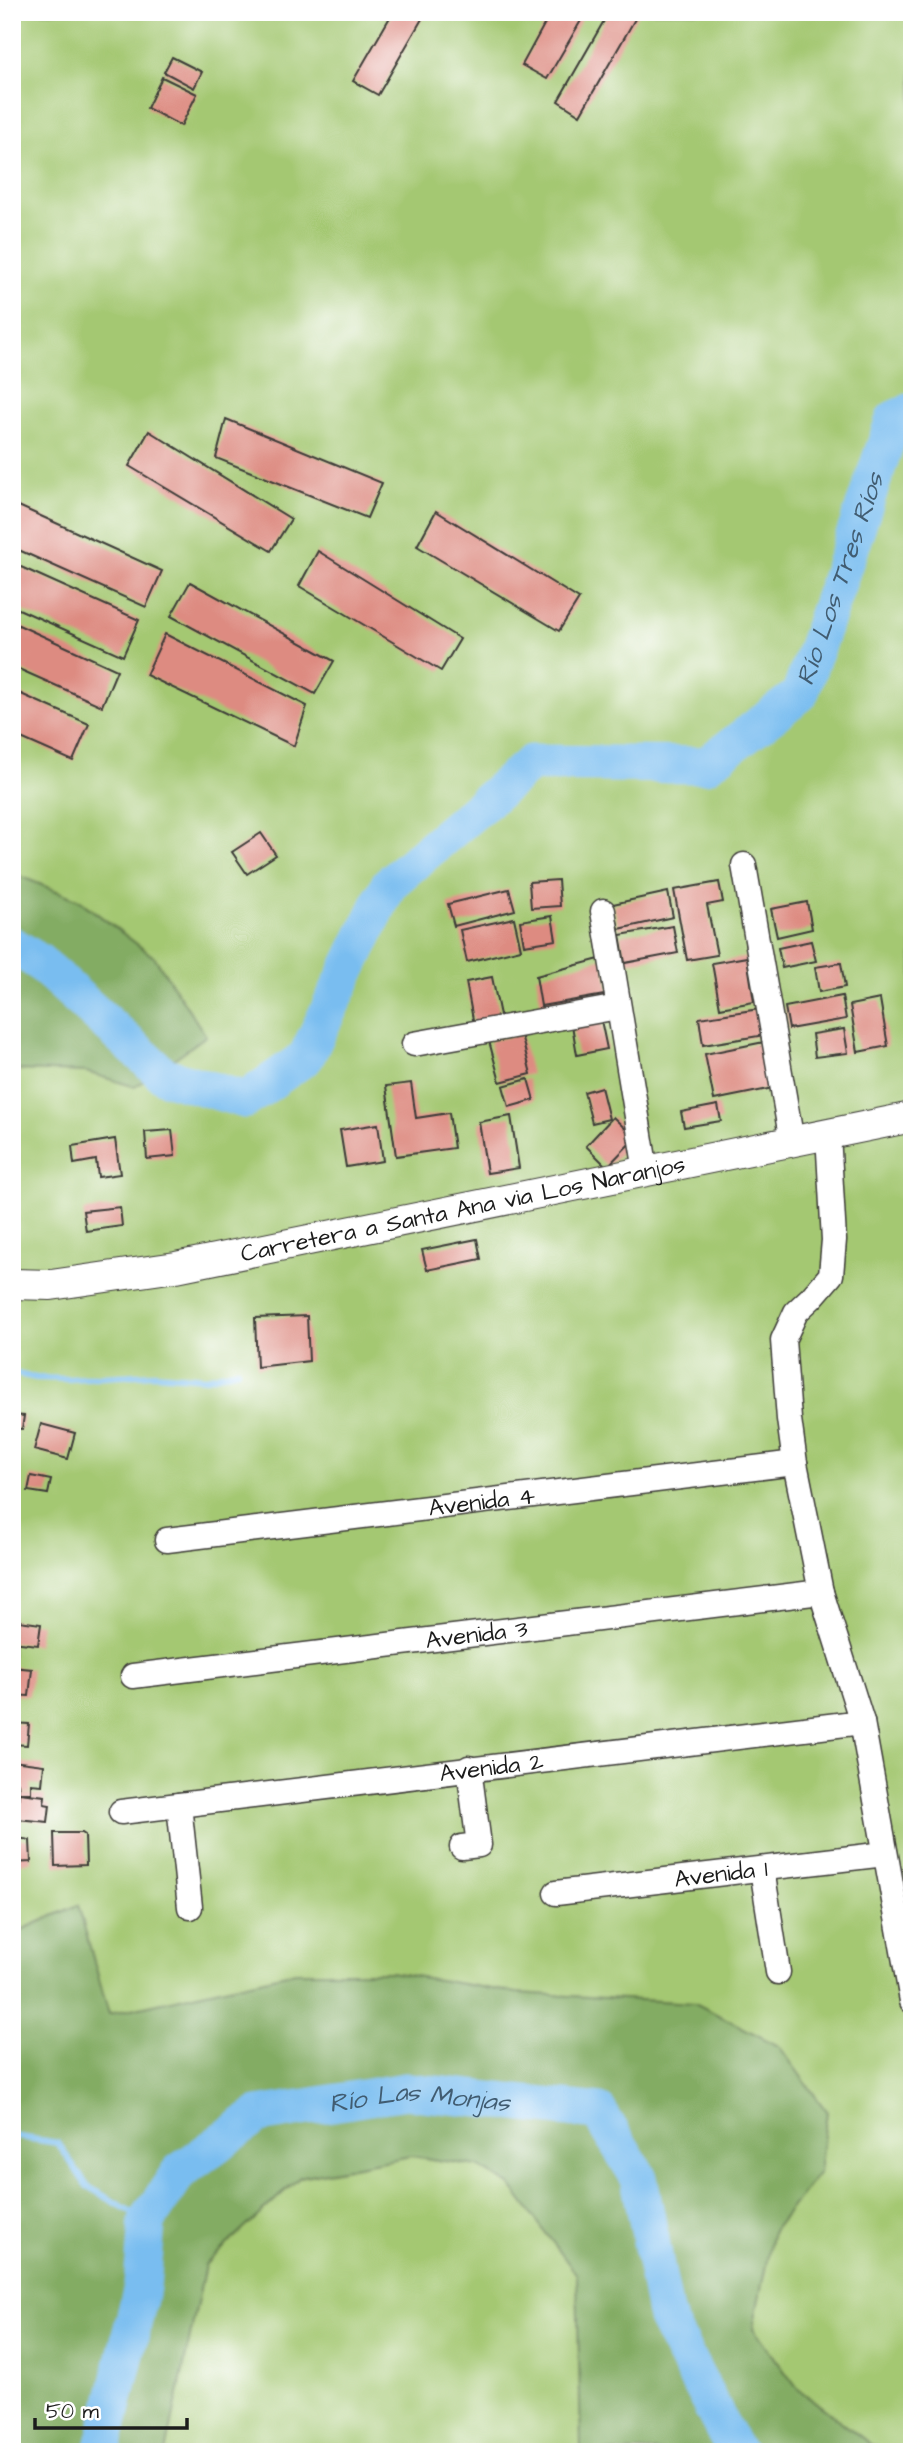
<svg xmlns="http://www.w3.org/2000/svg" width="924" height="2464" font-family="'Architects Daughter',sans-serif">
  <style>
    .green { fill: #a4c872; stroke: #607247; stroke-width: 2 }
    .forest { fill: #83ac64; stroke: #506440; stroke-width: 2 }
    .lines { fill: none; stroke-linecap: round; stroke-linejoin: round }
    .stream { stroke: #79bdf0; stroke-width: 6 }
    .river { stroke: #79bdf0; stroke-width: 37 }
    .building { fill: #dd8b81 }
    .minor-casing { stroke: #3c3b37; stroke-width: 27 }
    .major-casing { stroke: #3c3b37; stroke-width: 32 }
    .minor { stroke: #fff; stroke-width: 24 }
    .major { stroke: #fff; stroke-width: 30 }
    .labels { text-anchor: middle; stroke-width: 5; stroke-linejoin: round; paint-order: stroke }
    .street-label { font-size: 24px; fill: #1c1c1c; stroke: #fff }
    .water-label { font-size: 26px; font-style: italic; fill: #415c71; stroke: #fff }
  </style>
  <rect width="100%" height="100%" fill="#fff"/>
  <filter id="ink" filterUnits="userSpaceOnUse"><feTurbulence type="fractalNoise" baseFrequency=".0143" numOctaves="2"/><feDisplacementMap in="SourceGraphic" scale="14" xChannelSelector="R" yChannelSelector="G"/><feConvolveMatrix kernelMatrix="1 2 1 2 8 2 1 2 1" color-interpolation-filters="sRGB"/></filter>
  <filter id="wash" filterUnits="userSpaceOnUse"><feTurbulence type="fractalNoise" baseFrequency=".00686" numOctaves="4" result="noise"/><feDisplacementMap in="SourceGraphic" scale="28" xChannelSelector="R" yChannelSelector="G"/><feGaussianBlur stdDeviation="1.57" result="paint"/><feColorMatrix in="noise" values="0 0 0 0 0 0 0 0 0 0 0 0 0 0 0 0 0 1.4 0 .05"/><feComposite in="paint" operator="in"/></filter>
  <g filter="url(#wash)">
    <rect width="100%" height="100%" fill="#f0e9d0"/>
    <rect class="green" x="12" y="12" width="900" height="2440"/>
    <g class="forest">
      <path d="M12,873L79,900L155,958L206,1036L135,1087L86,1072L12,1070Z"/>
      <path d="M78,1905L109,2014L295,1972H390L517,1993L695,2003L779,2046L827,2112L819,2172L773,2231L753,2328L797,2388L873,2446L895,2452H584L581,2448L577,2275L510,2185L477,2166L411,2156L300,2177L205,2265L166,2452H12V1934Z"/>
    </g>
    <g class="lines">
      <g class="stream">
        <path d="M12,1373L36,1378L69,1379L154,1374L206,1378L237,1370"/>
        <path d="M12,2136L58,2143L87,2186L147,2221"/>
      </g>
      <g class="river">
        <path id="s1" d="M12,945L39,962L165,1076L245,1100L306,1057L389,884L531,763L706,765L800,694L894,419L912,411"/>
        <path id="s2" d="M102,2452L142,2287L147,2221L179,2172L258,2115L406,2091L599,2112L639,2178L666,2318L732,2446L738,2452"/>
      </g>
    </g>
    <g id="blocks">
      <g class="building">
        <path d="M393,12H426L378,95L353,81Z"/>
        <path d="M551,12H586L547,79L522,65Z"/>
        <path d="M609,12H639L580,115L558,101Z"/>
        <path d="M172,57L202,72L194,88L164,72Z"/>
        <path d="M162,77L197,94L181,126L147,108Z"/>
        <path d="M226,419L382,483L367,518L216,458Z"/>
        <path d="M149,431L291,519L271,551L129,466Z"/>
        <path d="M12,503L162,571L146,607L12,547Z"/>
        <path d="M436,511L579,599L559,631L417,546Z"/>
        <path d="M318,551L460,639L441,671L299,586Z"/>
        <path d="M12,563L139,620L123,656L12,606Z"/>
        <path d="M190,582L334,661L315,694L171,616Z"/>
        <path d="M12,622L117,670L102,706L12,666Z"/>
        <path d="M165,634L307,706L294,746L146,675Z"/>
        <path d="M12,690L89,724L73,761L12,734Z"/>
        <path d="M261,833L276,855L247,874L232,852Z"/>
        <path d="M558,880L560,906L531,908L529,882Z"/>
        <path d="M719,882L723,902L707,905L717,955L687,960L674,890Z"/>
        <path d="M509,889L515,910L454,926L448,904Z"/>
        <path d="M668,892L673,917L619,929L613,904Z"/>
        <path d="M807,902L812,929L777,937L771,909Z"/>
        <path d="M552,916L556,940L524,945L520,921Z"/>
        <path d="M514,918L521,949L467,962L460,930Z"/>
        <path d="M673,926L678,953L625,963L620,935Z"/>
        <path d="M811,941L816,961L782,968L778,948Z"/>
        <path d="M747,957L754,1002L720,1008L712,963Z"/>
        <path d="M603,958L610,994L541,1006L536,976Z"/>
        <path d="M841,963L845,987L819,992L815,967Z"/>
        <path d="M492,977L501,1020L474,1025L466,982Z"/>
        <path d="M842,996L846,1019L789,1029L785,1007Z"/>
        <path d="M880,999L888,1046L858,1052L850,1005Z"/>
        <path d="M760,1009L765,1035L703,1045L699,1018Z"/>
        <path d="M601,1020L607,1049L577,1055L572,1025Z"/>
        <path d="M844,1029L848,1053L815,1057L812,1034Z"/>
        <path d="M521,1034L531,1074L500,1082L489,1041Z"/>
        <path d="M764,1042L773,1088L714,1100L705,1054Z"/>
        <path d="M528,1079L534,1100L509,1107L503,1086Z"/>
        <path d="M411,1083L416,1118L449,1113L454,1148L396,1156L386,1086Z"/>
        <path d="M601,1087L609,1119L592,1123L584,1092Z"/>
        <path d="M718,1105L721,1121L684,1127L681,1112Z"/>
        <path d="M511,1116L519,1168L487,1173L479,1122Z"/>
        <path d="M613,1117L635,1138L607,1167L586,1146Z"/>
        <path d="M378,1124L383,1161L346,1167L340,1130Z"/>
        <path d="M172,1130L175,1156L147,1159L145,1132Z"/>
        <path d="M115,1139L120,1174L98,1177L96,1160L74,1164L72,1146Z"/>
        <path d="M120,1207L122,1226L86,1231L83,1211Z"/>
        <path d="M477,1239L481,1259L427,1270L422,1250Z"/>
        <path d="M307,1316L309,1361L257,1367L255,1318Z"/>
        <path d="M12,1415L24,1416L22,1429L12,1428Z"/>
        <path d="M41,1424L75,1433L68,1459L34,1450Z"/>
        <path d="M31,1476L51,1480L48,1494L28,1491Z"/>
        <path d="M12,1620L41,1624L38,1645L12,1642Z"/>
        <path d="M12,1667L32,1669L29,1696L12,1695Z"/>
        <path d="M12,1723L29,1724L27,1745L12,1744Z"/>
        <path d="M12,1761L44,1765L42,1785L31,1784V1793H19L18,1783L12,1782Z"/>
        <path d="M19,1793L45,1796L44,1804L50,1805L48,1822L17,1819Z"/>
        <path d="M54,1833H82L85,1835L86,1865L55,1866Z"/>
        <path d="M12,1837L30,1840L31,1862L12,1863Z"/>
      </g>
    </g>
  </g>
  <g filter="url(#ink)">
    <use href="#blocks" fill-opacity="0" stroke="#3c3b37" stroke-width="2"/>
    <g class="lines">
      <g class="minor-casing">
        <g id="minor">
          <path d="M744,865L792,1142"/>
          <path d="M603,911L646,1171"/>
          <path d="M414,1044L618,1007"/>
          <path d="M828,1134L834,1240L831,1275L812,1297L796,1312L783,1340L789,1419L795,1463L821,1592L862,1722L912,2001"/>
          <path id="s3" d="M167,1540L795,1463"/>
          <path id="s4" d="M133,1676L821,1592"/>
          <path d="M179,1805L190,1907"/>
          <path id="s5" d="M121,1812L862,1722"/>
          <path d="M462,1847L479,1845L469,1768"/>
          <path d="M762,1869L778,1972"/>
          <path id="s6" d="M556,1893L885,1854"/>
        </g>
      </g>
      <g class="major-casing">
        <g id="major">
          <path id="s7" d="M12,1284L51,1285L176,1267L912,1117"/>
        </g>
      </g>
      <use href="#minor" class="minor"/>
      <use href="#major" class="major"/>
    </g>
  </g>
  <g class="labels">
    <g class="street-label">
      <text dy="8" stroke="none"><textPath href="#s7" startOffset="458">Carretera a Santa Ana via Los Naranjos</textPath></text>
      <text dy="8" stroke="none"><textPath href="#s3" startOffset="317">Avenida 4</textPath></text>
      <text dy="8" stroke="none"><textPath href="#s4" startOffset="346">Avenida 3</textPath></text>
      <text dy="8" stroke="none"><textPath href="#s5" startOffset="373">Avenida 2</textPath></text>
      <text dy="8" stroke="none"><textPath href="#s6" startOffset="166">Avenida 1</textPath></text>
    </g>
    <g class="water-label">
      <text dy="9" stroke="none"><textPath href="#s1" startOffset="1153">Río Los Tres Ríos</textPath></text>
      <text dy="9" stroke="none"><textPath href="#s2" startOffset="555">Río Las Monjas</textPath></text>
    </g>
  </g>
  <rect width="924" height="2464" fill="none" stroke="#fff" stroke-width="42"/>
  <path d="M35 2418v10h152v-10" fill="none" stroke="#1c1c1c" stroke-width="3.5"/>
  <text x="46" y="2418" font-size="21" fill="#1c1c1c" stroke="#ffffff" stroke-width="5" paint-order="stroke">50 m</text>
</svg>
